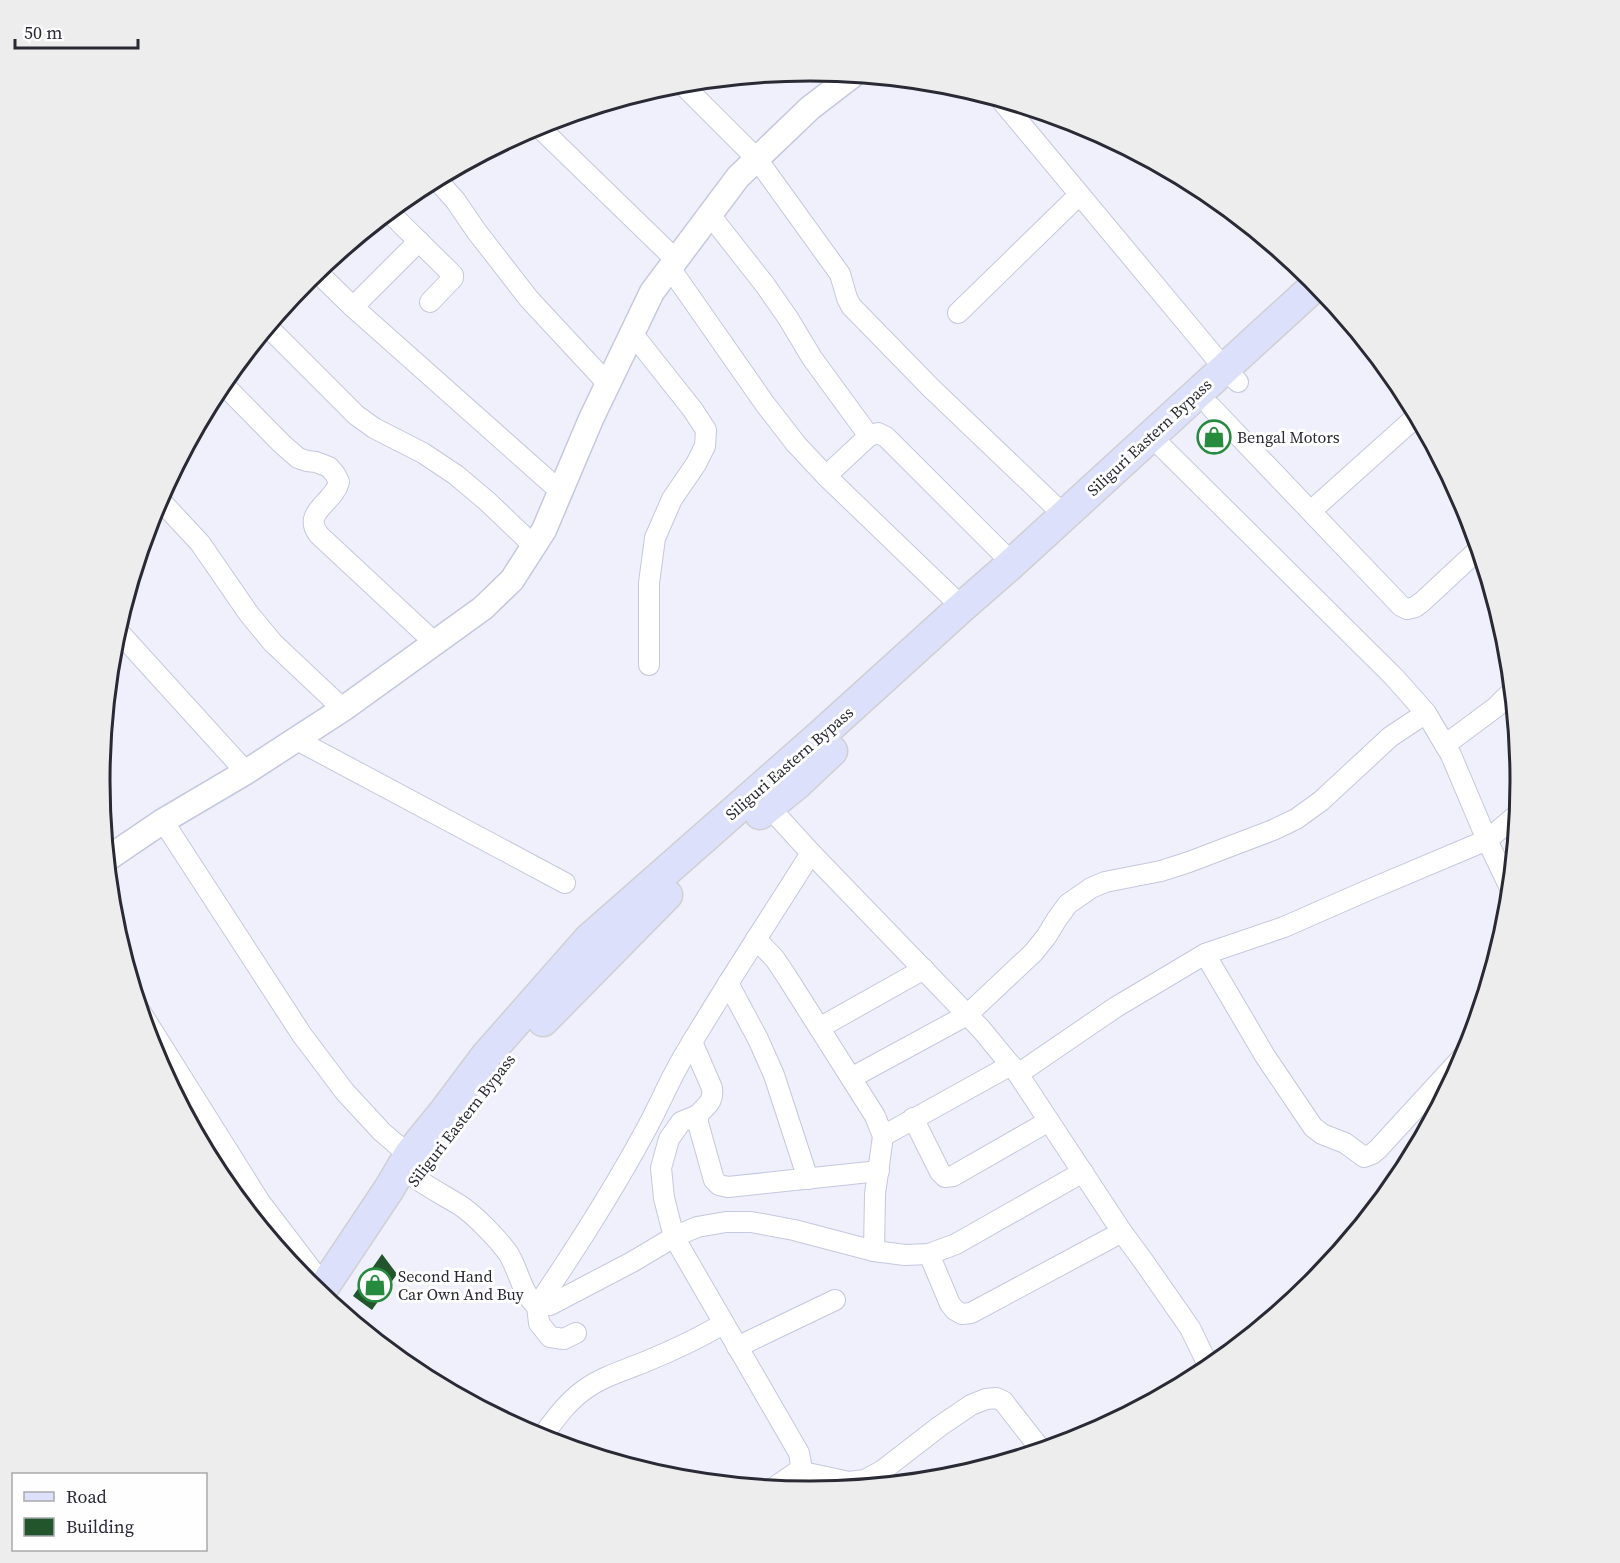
<svg xmlns="http://www.w3.org/2000/svg" width="1620" height="1563" font-family="'Source Serif 4',serif">
  <style>
    .building { fill: #22552c }
    .lines { fill: none; stroke-linecap: round; stroke-linejoin: round }
    .minor-casing { stroke: #c4c8e0; stroke-width: 22 }
    .tertiary-casing { stroke: #c4c8e0; stroke-width: 27 }
    .primary-casing { stroke: #d0d0d2; stroke-width: 33 }
    .minor { stroke: #fff; stroke-width: 20 }
    .tertiary { stroke: #fff; stroke-width: 24 }
    .primary { stroke: #dce0fb; stroke-width: 30 }
    .labels { text-anchor: middle; stroke-width: 6; stroke-linejoin: round; paint-order: stroke }
    .street-label { font-size: 16px; fill: #292a34; stroke: #fefefe }
    .poi-label { font-size: 16px; fill: #292a34; stroke: #fefefe; text-anchor: start }
    .rim { fill: none; stroke: #292a34; stroke-width: 3 }
  </style>
  <rect width="100%" height="100%" fill="#eff0fb"/>
  <path class="building" d="M382,1254L397,1274L372,1310L353,1296Z"/>
  <g class="lines">
    <g class="minor-casing">
      <g id="minor">
        <path d="M681,83L757,159L840,274L847,298L851,306L931,388L1064,515"/>
        <path d="M1001,100L1224,368L1238,382"/>
        <path d="M537,125L676,260"/>
        <path d="M436,179L455,200L477,232L529,299L608,384"/>
        <path d="M389,212L453,275V278L430,302"/>
        <path d="M710,215L765,285L788,318L812,358L869,436"/>
        <path d="M670,268L765,404L796,444L826,476L962,607"/>
        <path d="M316,271L353,307L560,491"/>
        <path d="M353,307L419,241"/>
        <path d="M958,313L1079,195"/>
        <path d="M268,327L356,415L374,428L423,453L456,475L488,502L534,546"/>
        <path d="M632,333L693,410L706,430L705,446L696,464L672,499L655,538L649,583V665"/>
        <path d="M222,383L282,444L298,458L307,461L316,462L329,467L335,474L339,482C334,503 301,512 319,535L435,643"/>
        <path d="M1211,407L1401,606L1407,609L1415,607L1422,602L1479,549"/>
        <path d="M1151,436L1394,677L1426,713L1451,755L1487,840L1510,888"/>
        <path d="M826,476L869,436L878,433L886,437L1012,563"/>
        <path d="M159,499L200,543L249,614L273,643L343,709"/>
        <path d="M1311,511L1417,416"/>
        <path d="M117,630L246,772"/>
        <path d="M297,740L565,883"/>
        <path d="M1445,745L1496,707L1512,691"/>
        <path d="M761,798L811,853L981,1029L1018,1074L1122,1232L1144,1262L1190,1328L1210,1369"/>
        <path d="M163,821L302,1035L345,1092L382,1132L409,1155"/>
        <path d="M756,939L775,959L787,977L875,1116L883,1136L875,1194L874,1251"/>
        <path d="M1205,954L1265,1056L1313,1127L1322,1134L1345,1143L1364,1157L1372,1154L1378,1149L1468,1051"/>
        <path d="M728,983L758,1039L774,1075L808,1179"/>
        <path d="M140,1011L260,1202L324,1286"/>
        <path d="M819,1028L924,969"/>
        <path d="M692,1042L712,1088C714,1103 706,1105 698,1115V1123L714,1180L719,1185L728,1187L879,1171"/>
        <path d="M1018,1074L1116,1007L1205,954L1284,927L1366,891L1487,840L1518,814"/>
        <path d="M851,1078L967,1015L1033,953L1046,937L1057,919L1068,904L1091,888L1105,882L1161,871L1189,862L1273,830L1296,819L1321,801L1390,737L1426,713"/>
        <path d="M698,1115L681,1122L669,1139L661,1168L664,1198L674,1237L799,1453L801,1464L798,1471L772,1489"/>
        <path d="M913,1118L940,1172L945,1177L953,1176L1049,1121"/>
        <path d="M883,1136L1011,1065"/>
        <path d="M414,1177C428,1187 443,1195 458,1204C473,1213 498,1239 508,1253C519,1270 521,1293 537,1306L550,1305L632,1262L674,1237L697,1227L726,1222H751L794,1230L874,1251L905,1255L929,1254L956,1244L1083,1172"/>
        <path d="M929,1254L950,1304L955,1310L962,1314L971,1313L1122,1232"/>
        <path d="M576,1333L564,1339L550,1337L539,1323L537,1306C575,1250 611,1194 643,1135C658,1109 669,1080 685,1054C725,986 769,920 811,853"/>
        <path d="M737,1347L835,1300"/>
        <path d="M540,1439C553,1422 566,1403 584,1390C603,1376 626,1370 647,1361C674,1350 699,1338 723,1324"/>
        <path d="M798,1471L849,1482L865,1480L883,1470L940,1426L971,1405L986,1399L996,1398L1003,1401L1042,1451"/>
      </g>
    </g>
    <g class="tertiary-casing">
      <path id="tertiary" d="M107,859L163,821L246,772L343,709L483,608L512,580L544,530L591,419L652,292L738,177L810,108L853,75"/>
    </g>
    <g class="primary-casing">
      <g id="primary">
        <path d="M760,814L797,784L832,751"/>
        <path d="M543,1021L667,895"/>
        <path d="M319,1294L389,1189L409,1155L444,1112L486,1056L589,939L823,733L962,607L1009,566L1317,284"/>
      </g>
    </g>
    <use href="#minor" class="minor"/>
    <use href="#tertiary" class="tertiary"/>
    <use href="#primary" class="primary"/>
  </g>
  <defs>
    <g id="shop-ring" transform="scale(1.725)"><circle r="9.5" fill="#fefefe" stroke="#278b3f" stroke-width="1.5"/><path d="M-5-2.5h2.3a2.7 3.5 0 0 1 5.4 0H5L5.5 6h-11ZM-1.5-2.5h3a1.5 2.3 0 0 0-3 0Z" fill="#278b3f"/></g>
  </defs>
  <g fill-rule="evenodd">
    <use href="#shop-ring" x="1214" y="437"/>
    <use href="#shop-ring" x="375" y="1285"/>
  </g>
  <g class="labels">
    <g class="street-label">
      <text transform="translate(1149 437) rotate(-43)" y="6">Siliguri Eastern Bypass</text>
      <text transform="translate(789 763) rotate(-41)" y="6">Siliguri Eastern Bypass</text>
      <text transform="translate(461 1120) rotate(-52)" y="6">Siliguri Eastern Bypass</text>
    </g>
    <g class="poi-label">
      <text x="1237" y="443">Bengal Motors</text>
      <text x="398" y="1282">Second Hand<tspan x="398" dy="18">Car Own And Buy</tspan></text>
    </g>
  </g>
  <path d="M0 0H1620V1563H0ZM110 781a700 700 0 1 1 1400 0a700 700 0 1 1-1400 0Z" fill="#ededee" fill-rule="evenodd"/>
  <path class="rim" d="M110 781a700 700 0 1 1 1400 0a700 700 0 1 1-1400 0Z"/>
  <rect x="12" y="1473" width="195" height="78" fill="#fefefe" stroke="#a9a9ad" stroke-width="1.5"/>
  <rect x="24" y="1492" width="30" height="9" fill="#dce0fb" stroke="#a9a9ad" stroke-width="1.5"/>
  <text x="66" y="1503" font-size="18" fill="#292a34">Road</text>
  <rect x="24" y="1518" width="30" height="18" fill="#22552c" stroke="#a9a9ad" stroke-width="1.5"/>
  <text x="66" y="1533" font-size="18" fill="#292a34">Building</text>
  <path d="M15 39v9h123v-9" fill="none" stroke="#292a34" stroke-width="3"/>
  <text x="24" y="39" font-size="18" fill="#292a34" stroke="#fefefe" stroke-width="4.5" paint-order="stroke">50 m</text>
</svg>
